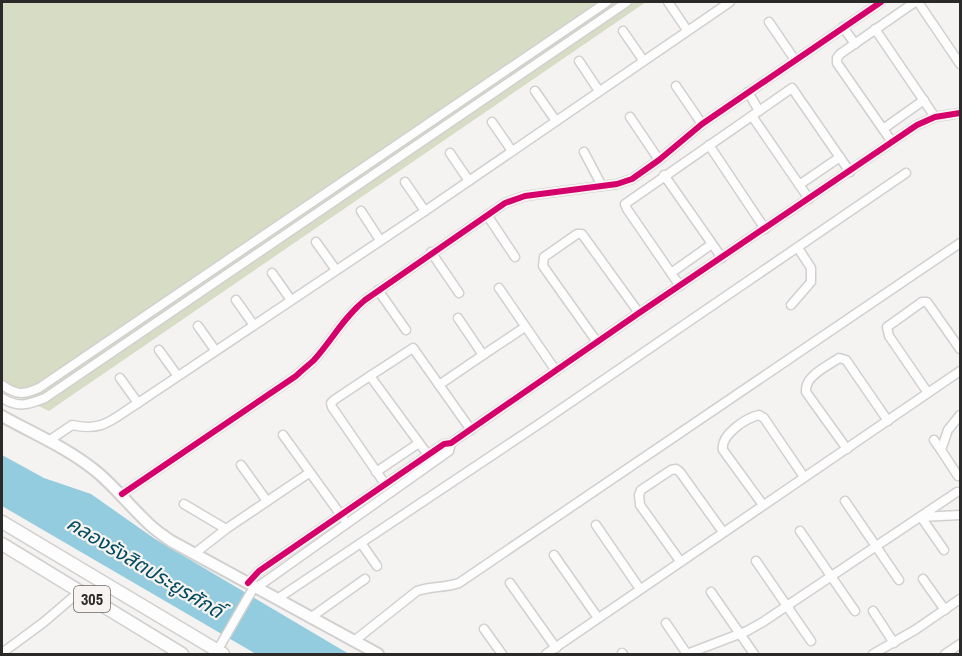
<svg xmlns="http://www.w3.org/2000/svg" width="962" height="656" font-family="'Archivo Narrow','Noto Sans Thai',sans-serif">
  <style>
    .green { fill: #d7dcc5 }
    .water { fill: #92ccde }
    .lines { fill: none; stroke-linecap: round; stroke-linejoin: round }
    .minor-casing { stroke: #d1d0cf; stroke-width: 11 }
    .tertiary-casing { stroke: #d1d0cf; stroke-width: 14 }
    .primary-casing { stroke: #d1d0cf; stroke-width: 15 }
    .minor { stroke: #fefdfd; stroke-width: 8 }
    .tertiary { stroke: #fefdfd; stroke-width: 10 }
    .primary { stroke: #fefdfd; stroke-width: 12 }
    .cycleway-casing { stroke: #f6f3f1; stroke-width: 10 }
    .cycleway { stroke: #d6006c; stroke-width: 6 }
    .labels { text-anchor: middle; stroke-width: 4.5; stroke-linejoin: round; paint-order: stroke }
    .shield { fill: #f6f3f1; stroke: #686665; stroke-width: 1.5 }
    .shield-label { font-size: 16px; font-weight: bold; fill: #2b2a29 }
    .water-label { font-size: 20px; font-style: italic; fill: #004b5e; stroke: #f6f3f1 }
  </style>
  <rect width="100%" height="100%" fill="#f5f3f2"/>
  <path class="green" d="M2,2H646L49,411L2,389Z"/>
  <path class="water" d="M2,455L44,478L91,494L155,539L349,654H256L2,506Z"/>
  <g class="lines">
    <g class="minor-casing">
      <g id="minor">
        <path d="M668,2L687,30"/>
        <path d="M918,2L960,64"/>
        <path d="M769,22L795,60"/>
        <path d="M843,27L855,44"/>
        <path d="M875,29L935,117"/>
        <path d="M623,31L643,60"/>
        <path d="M579,61L599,91"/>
        <path d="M676,86L702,124"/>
        <path d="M535,91L556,121"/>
        <path d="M748,92L759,111"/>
        <path d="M752,116L809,199"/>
        <path d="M630,117L659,160"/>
        <path d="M492,122L512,151"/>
        <path d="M883,129L924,100"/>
        <path d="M892,142L837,63V58L840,54L915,2"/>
        <path d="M709,145L765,229"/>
        <path d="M584,152L602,186"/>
        <path d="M450,153L469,181"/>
        <path d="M664,175L722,258"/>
        <path d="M405,182L425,211"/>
        <path d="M799,185L840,157"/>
        <path d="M361,211L380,240"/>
        <path d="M487,215L515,257"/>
        <path d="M316,242L336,270"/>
        <path d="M431,252L459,293"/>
        <path d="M272,273L291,300"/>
        <path d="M671,273L712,244"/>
        <path d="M680,286L627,209L625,204L792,88L850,172"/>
        <path d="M499,288L556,371"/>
        <path d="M378,290L406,330"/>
        <path d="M236,300L253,324"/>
        <path d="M791,305L811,282V268L798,248"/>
        <path d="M198,326L215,350"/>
        <path d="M597,342L543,266L544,257L577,234H582L639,313"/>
        <path d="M159,350L177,375"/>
        <path d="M483,355L525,327"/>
        <path d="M370,376L413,348L471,430"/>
        <path d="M120,378L138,403"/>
        <path d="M2,385C17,395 23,395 39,388L607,2"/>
        <path d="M439,385L483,355L458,318"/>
        <path d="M928,393L889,336L887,327L922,302H927L960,349"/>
        <path d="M2,398C18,408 28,405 45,398L627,2"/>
        <path d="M283,435L343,518"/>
        <path d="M50,440L72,425C104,432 112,419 138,403L425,211L730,2"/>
        <path d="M934,440L941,450"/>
        <path d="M847,449L806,392C804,376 828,366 839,358L846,360L888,421"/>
        <path d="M241,465L267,501"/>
        <path d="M376,472L419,443"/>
        <path d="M958,476L941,450L948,430L960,415"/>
        <path d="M385,484L332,407L331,403L334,400L370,376L428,455"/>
        <path d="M122,494L296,376C302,370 309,365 314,360C332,340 344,317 365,300L505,203L525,196L617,184L632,179L659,160L702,124L881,2"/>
        <path d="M845,501L899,580"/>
        <path d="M184,504L226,529L309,473"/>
        <path d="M763,505L723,450C720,435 746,418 759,415L764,418L804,477"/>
        <path d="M596,525L640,589"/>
        <path d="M800,531L855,611"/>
        <path d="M361,543L377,566"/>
        <path d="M944,550L921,517L960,515"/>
        <path d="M194,554L226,529"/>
        <path d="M554,555L598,618"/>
        <path d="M680,561L640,505L639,495L641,490L671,470L676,469L680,472L723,532"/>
        <path d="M756,561L811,641"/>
        <path d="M923,579L945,610"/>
        <path d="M248,583L259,571L444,444L451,443L639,313L917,125L935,117L960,113"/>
        <path d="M510,583L556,648"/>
        <path d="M256,588L449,451L451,443"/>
        <path d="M711,592L754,654"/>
        <path d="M277,599L542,422L906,173"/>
        <path d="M873,611L894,643"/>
        <path d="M310,618L365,579"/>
        <path d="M666,623L687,654"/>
        <path d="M484,629L502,654"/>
        <path d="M354,641L417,591C431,586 445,588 459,583L960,243"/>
        <path d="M217,651L254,587"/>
        <path d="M2,653L44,622L79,592"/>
        <path d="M622,653L623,654"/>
        <path d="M546,654L960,371"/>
        <path d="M687,654L747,631L763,622L957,492"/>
        <path d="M873,654L915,630L960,599"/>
        <path d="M945,654L960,644"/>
      </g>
    </g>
    <g class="tertiary-casing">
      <path id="tertiary" d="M2,416C34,434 68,448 97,472C115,487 129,505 146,521C153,529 163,535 171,541L378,654"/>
    </g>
    <g class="primary-casing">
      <g id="primary">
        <path d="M2,522L223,654"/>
        <path d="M2,544L182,654"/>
      </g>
    </g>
    <use href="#minor" class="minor"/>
    <use href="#tertiary" class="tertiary"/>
    <use href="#primary" class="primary"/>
    <g class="cycleway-casing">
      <g id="cycleway">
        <path d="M122,494L296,376C302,370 309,365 314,360C332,340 344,317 365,300L505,203L525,196L617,184L632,179L659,160L702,124L881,2"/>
        <path d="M248,583L259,571L444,444L451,443L639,313L917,125L935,117L960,113"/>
      </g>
    </g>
    <use href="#cycleway" class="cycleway"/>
  </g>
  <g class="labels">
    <rect class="shield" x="74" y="586" width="36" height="26" rx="4.5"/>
    <g class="shield-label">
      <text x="92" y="605">305</text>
    </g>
    <g class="water-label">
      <text transform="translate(145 567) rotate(31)" y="7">คลองรังสิตประยูรศักดิ์</text>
    </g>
  </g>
  <rect width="962" height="656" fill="none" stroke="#2b2a29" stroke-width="6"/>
</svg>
